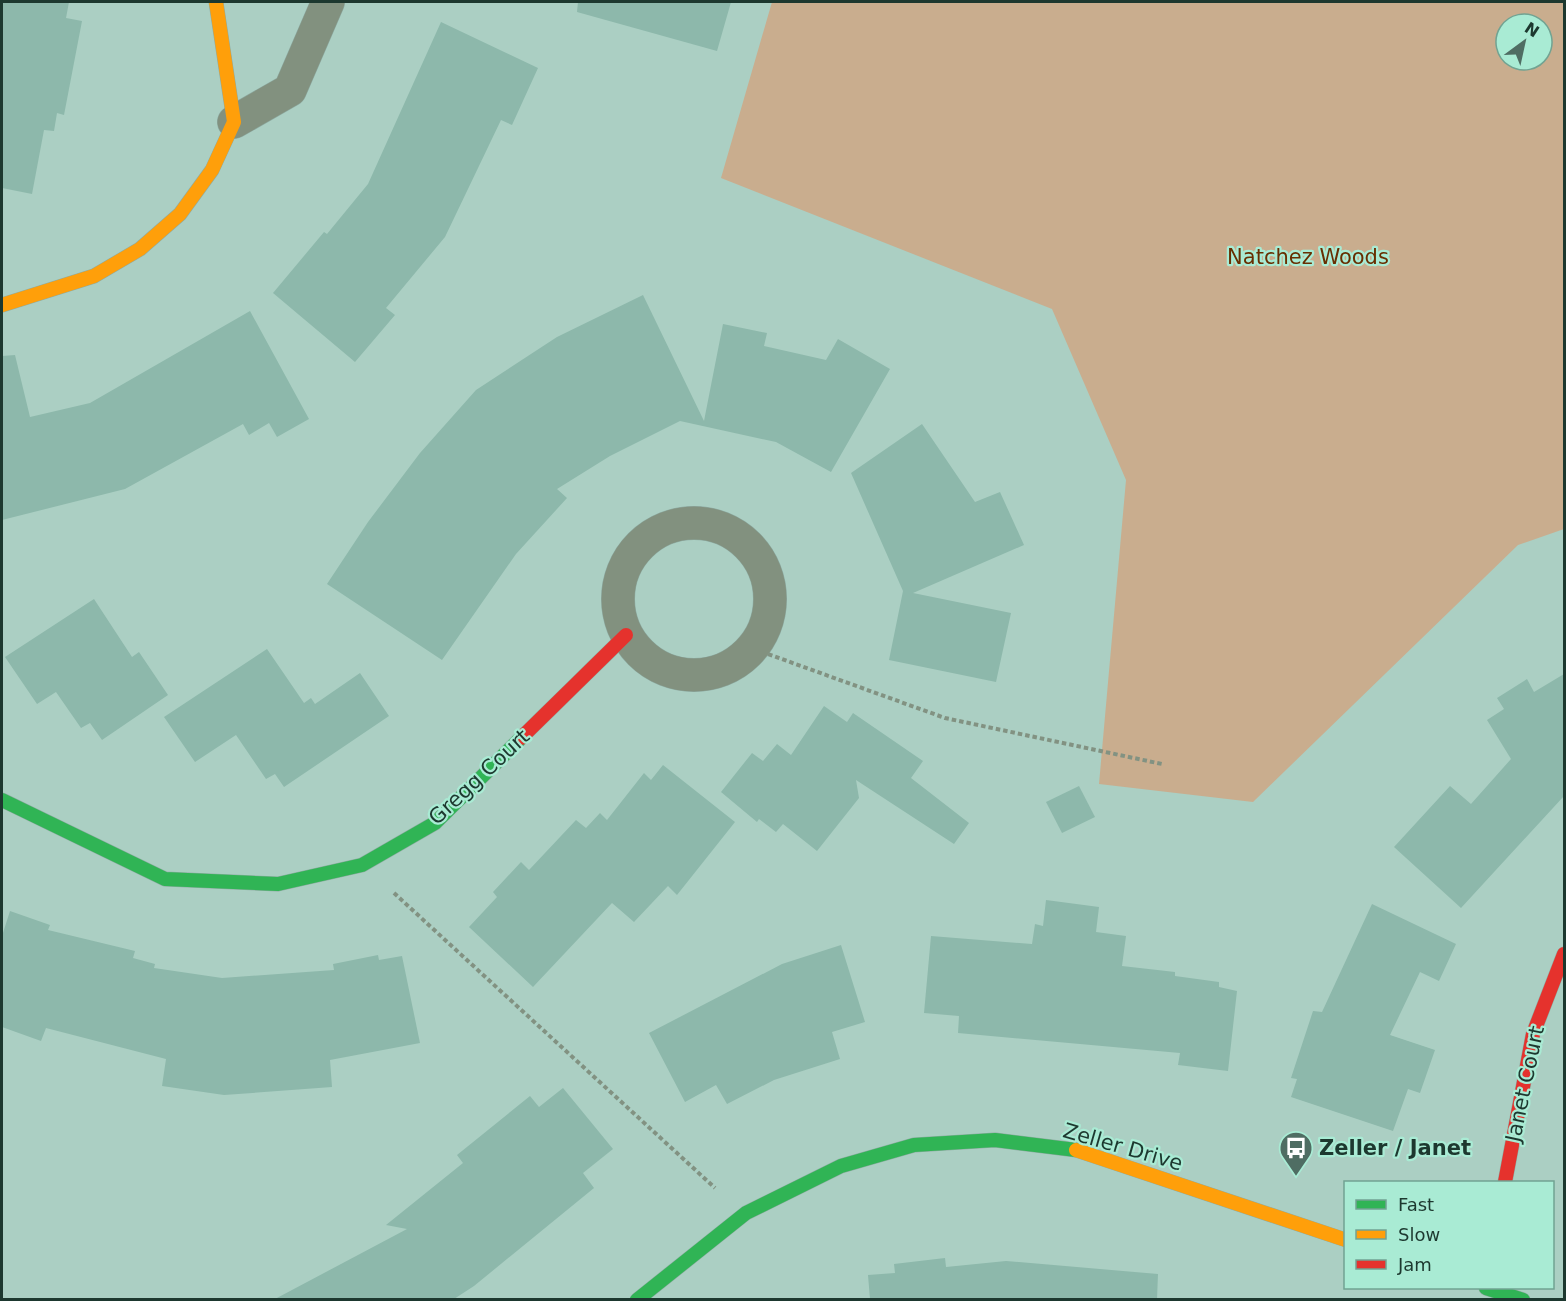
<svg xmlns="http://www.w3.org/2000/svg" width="1566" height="1301" font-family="'DejaVu Sans',sans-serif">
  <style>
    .green { fill: #c9ad8e; fill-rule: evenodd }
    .building { fill: #8db8ab }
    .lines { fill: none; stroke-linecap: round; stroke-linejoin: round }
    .street-casing { stroke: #8eaba2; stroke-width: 34 }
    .fast-casing { stroke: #8eaba2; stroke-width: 15 }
    .slow-casing { stroke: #8eaba2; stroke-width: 15 }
    .jam-casing { stroke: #8eaba2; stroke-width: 15 }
    .path { stroke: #829282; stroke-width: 4; stroke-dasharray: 4.5 3; stroke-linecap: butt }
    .street { stroke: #82917f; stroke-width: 33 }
    .fast { stroke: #30b455; stroke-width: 14 }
    .slow { stroke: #ff9f0a; stroke-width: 14 }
    .jam { stroke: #e5322d; stroke-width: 14 }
    .labels { text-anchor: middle; stroke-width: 4.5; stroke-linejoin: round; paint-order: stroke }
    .park-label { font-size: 21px; fill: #682e01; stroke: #a9ebd4 }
    .street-label { font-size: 21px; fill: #1d382f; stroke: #a9ebd4 }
    .poi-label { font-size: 21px; font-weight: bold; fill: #1d382f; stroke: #a9ebd4; text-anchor: start }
  </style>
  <rect width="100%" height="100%" fill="#abcfc3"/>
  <path class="green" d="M772,2H1564V529L1518,545L1253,802L1099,784L1126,480L1052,309L721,178ZM1506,24H1542V60H1506Z"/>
  <g class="building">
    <path d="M2,2H69L66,18L82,21L64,115L57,113L54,131L44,130L32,194L2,188Z"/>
    <path d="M578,2H731L717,51L577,12Z"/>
    <path d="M441,22L538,68L512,125L501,120L445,237L386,308L395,315L355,362L273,293L324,232L327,234L368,184Z"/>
    <path d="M643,295L704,421L723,324L767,333L764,346L826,360L838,339L890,369L831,472L776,442L680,421L610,456L557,489L567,498L516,554L442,660L327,584L368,522L420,453L476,390L557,337Z"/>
    <path d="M250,311L309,419L277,437L269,423L249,435L243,424L125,489L2,520V356L15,355L30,417L90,403Z"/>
    <path d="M922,424L975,502L1000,492L1024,545L913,593L1011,613L996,682L889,660L903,591L851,473Z"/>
    <path d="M94,599L132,657L139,652L168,695L102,740L90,723L81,728L56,692L37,704L5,657Z"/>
    <path d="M267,649L304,703L311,698L315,704L360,673L389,716L284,787L275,774L266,779L236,735L195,762L164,717Z"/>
    <path d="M1564,674V796L1461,908L1394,847L1450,786L1471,804L1511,759L1487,720L1504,709L1497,698L1527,679L1534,692Z"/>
    <path d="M824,706L847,722L853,713L923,761L911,778L969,823L954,844L856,780L859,798L817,851L783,824L776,832L759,819L757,822L721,792L752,753L763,761L777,744L791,755Z"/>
    <path d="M663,765L735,822L677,895L668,886L634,922L612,903L533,987L469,927L497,897L493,892L521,862L529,870L576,820L586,828L600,813L607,820L644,773L651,780Z"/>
    <path d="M1079,786L1095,817L1062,833L1046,802Z"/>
    <path d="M1046,900L1099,907L1096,932L1126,936L1122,966L1175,972V976L1219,982V987L1237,991L1228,1071L1178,1065L1180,1053L958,1033L959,1016L924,1013L931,936L1032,944L1035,924L1043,926Z"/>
    <path d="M1372,904L1456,944L1439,981L1420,972L1390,1035L1435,1050L1420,1093L1408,1089L1393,1131L1291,1097L1297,1079L1291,1078L1313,1011L1322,1012Z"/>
    <path d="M10,911L50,925L48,930L135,951L133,958L155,964L154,968L222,978L334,970L333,964L378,955L379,960L402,956L420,1043L330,1060L332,1087L224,1095L162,1086L166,1059L46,1028L41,1041L2,1027V936Z"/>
    <path d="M841,945L865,1022L832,1032L840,1059L774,1080L727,1104L716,1085L685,1102L649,1033L782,964Z"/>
    <path d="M563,1088L613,1149L583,1173L594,1188L474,1286L454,1299H275L407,1229L386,1225L463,1163L457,1155L530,1096L539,1107Z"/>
    <path d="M945,1258L946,1267L1006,1261L1158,1274L1157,1299H870L868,1275L895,1273L894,1264Z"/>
  </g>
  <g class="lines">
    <g class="street-casing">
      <g id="street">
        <path d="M234,122L290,90L328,2"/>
        <circle cx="694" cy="599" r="76"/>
      </g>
    </g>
    <g class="fast-casing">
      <g id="fast">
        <path d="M2,800L165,879L278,884L362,865L435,823L521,738"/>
        <path d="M1486,1288L1523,1300"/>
        <path d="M637,1300L746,1213L841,1166L914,1145L995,1140L1076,1150"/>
      </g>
    </g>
    <g class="slow-casing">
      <g id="slow">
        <path d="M2,305L94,276L140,249L180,214L212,170L234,122L216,2"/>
        <path d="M1076,1150L1346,1240"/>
      </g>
    </g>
    <g class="jam-casing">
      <g id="jam">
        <path d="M521,738L626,635"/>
        <path d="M1505,1182L1533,1034L1564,954"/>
      </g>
    </g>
    <g class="path">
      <path d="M754,649L945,718L1162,764"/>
      <path d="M394,893L715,1188"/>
    </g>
    <use href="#street" class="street"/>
    <use href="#fast" class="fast"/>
    <use href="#slow" class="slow"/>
    <use href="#jam" class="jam"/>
  </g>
  <defs>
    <g id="bus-pin" transform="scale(1.725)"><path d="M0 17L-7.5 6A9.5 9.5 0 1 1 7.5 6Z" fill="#4f6d63" stroke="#a9ebd4"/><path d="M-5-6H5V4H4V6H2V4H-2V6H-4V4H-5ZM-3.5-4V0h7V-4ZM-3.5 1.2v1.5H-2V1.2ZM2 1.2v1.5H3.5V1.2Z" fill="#fff"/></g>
  </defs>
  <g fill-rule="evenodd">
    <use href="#bus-pin" x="1296" y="1148"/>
  </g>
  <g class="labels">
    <g class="park-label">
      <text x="1308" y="264">Natchez Woods</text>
    </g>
    <g class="street-label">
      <text transform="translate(479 777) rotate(-43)" y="7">Gregg Court</text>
      <text transform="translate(1525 1084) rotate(-78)" y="7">Janet Court</text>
      <text transform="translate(1123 1147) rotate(16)" y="7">Zeller Drive</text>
    </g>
    <g class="poi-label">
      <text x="1319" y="1155">Zeller / Janet</text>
    </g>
  </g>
  <rect width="1566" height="1301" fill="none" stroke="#1d382f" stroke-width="6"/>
  <rect x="1344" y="1181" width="210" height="108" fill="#a9ebd4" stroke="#71a392" stroke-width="1.5"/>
  <rect x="1356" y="1200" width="30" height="9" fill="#30b455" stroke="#71a392" stroke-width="1.5"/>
  <text x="1398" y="1211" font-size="18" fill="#1d382f">Fast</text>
  <rect x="1356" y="1230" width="30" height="9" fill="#ff9f0a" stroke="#71a392" stroke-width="1.5"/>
  <text x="1398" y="1241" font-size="18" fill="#1d382f">Slow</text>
  <rect x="1356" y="1260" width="30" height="9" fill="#e5322d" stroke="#71a392" stroke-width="1.5"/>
  <text x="1398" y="1271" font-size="18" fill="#1d382f">Jam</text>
  <g transform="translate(1524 42) rotate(33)"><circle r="28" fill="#a9ebd4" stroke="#71a392" stroke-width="1.5"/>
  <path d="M0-4.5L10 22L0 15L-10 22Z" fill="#4f6d63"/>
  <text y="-9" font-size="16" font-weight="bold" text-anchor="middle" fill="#1d382f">N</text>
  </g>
</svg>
